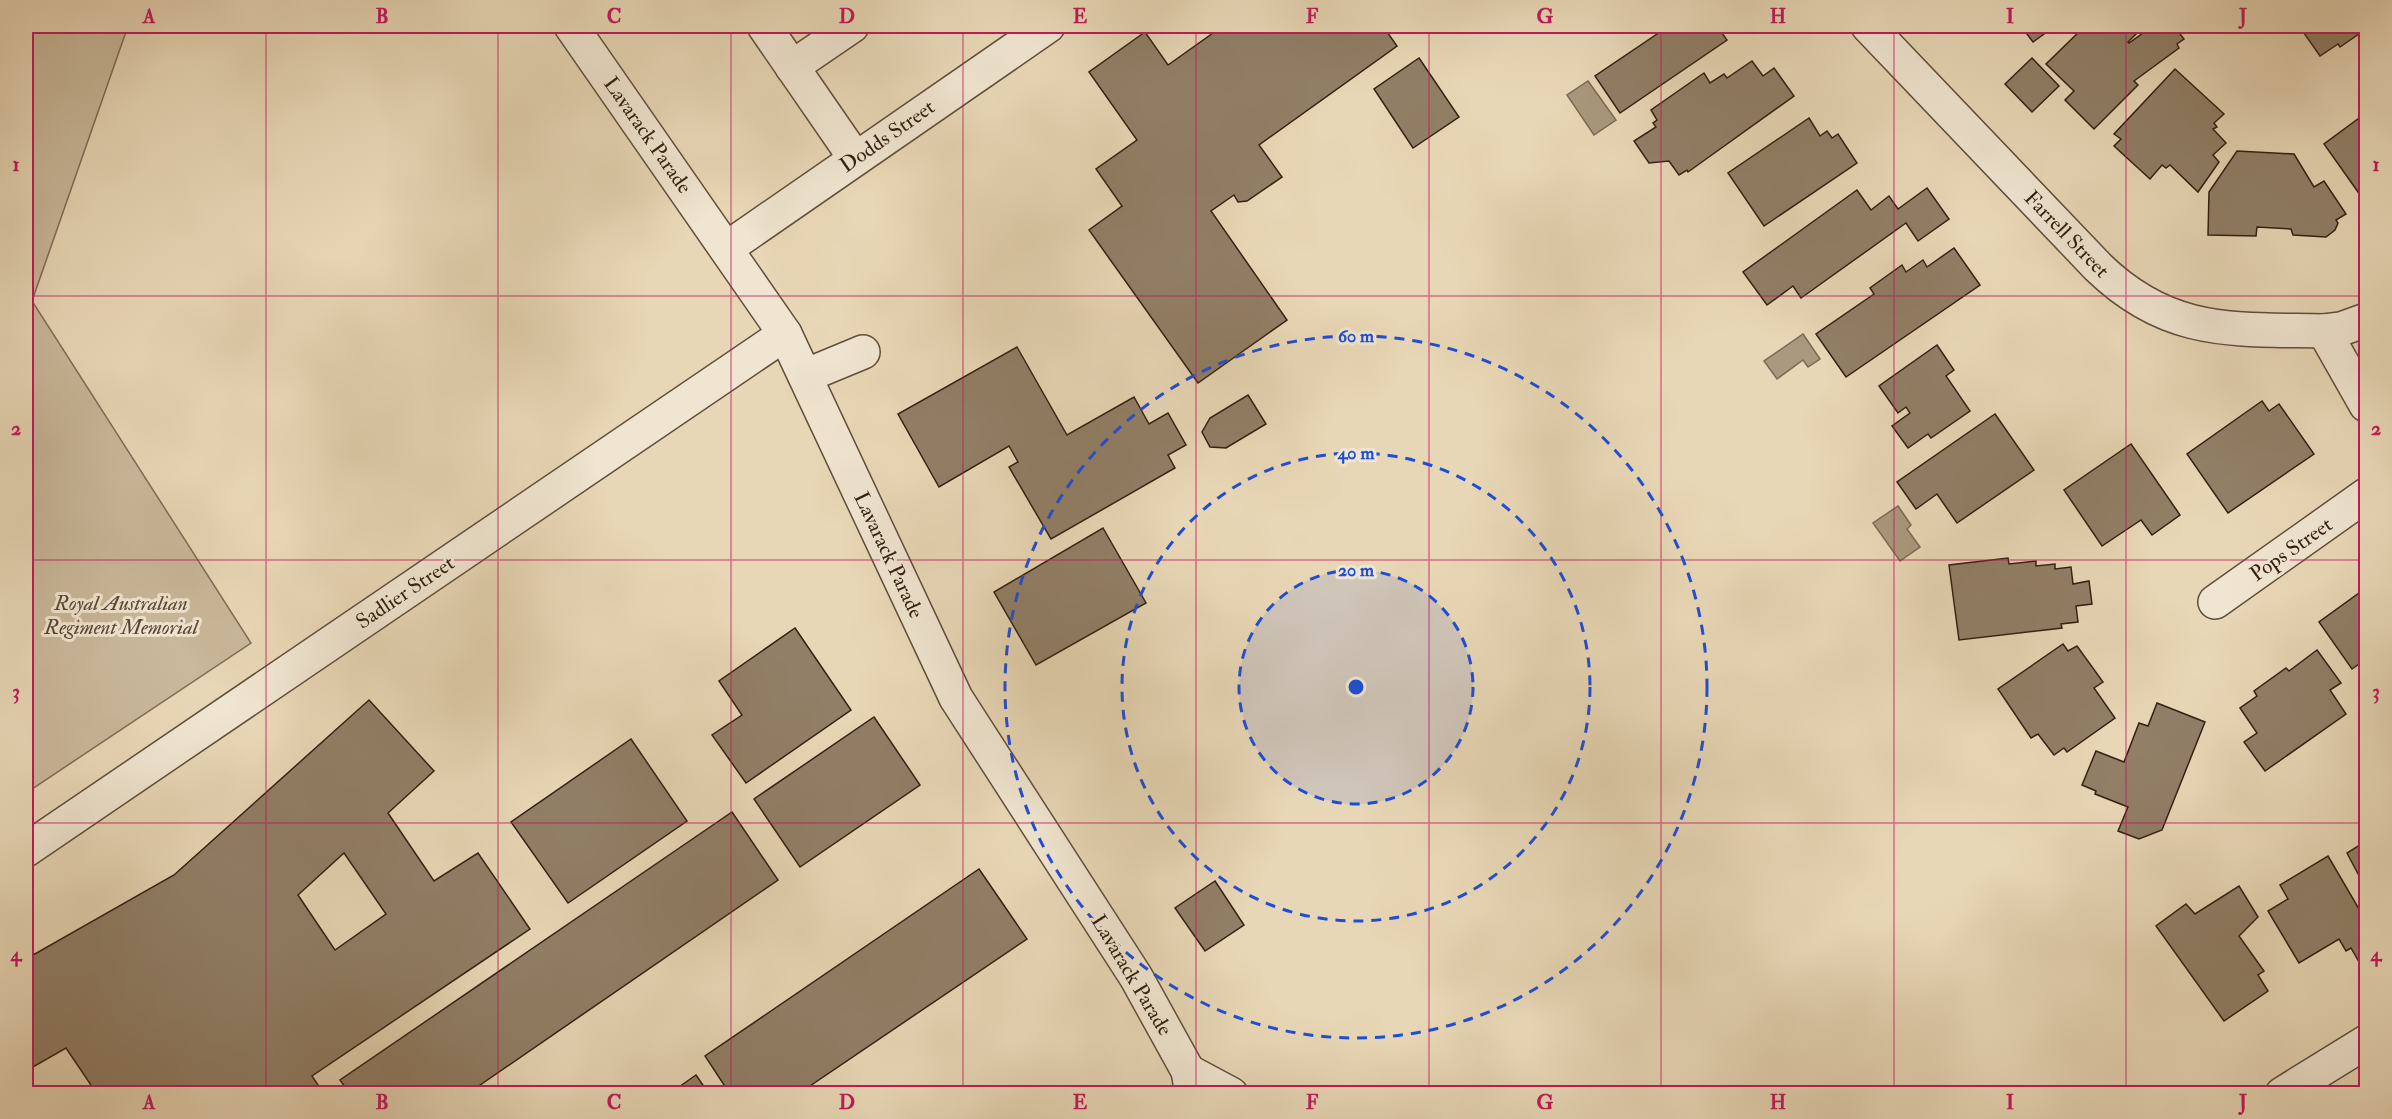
<svg xmlns="http://www.w3.org/2000/svg" width="2392" height="1119" font-family="'IM FELL Double Pica',serif">
  <style>
    .green { fill: #c9b89a; stroke: #7e6c56; stroke-width: 1.5 }
    .water { fill: #aa997e; stroke: #7a6953; stroke-width: 1.5 }
    .building { fill: #917f67; stroke: #322012; stroke-width: 1.5; fill-rule: evenodd }
    .lines { fill: none; stroke-linecap: round; stroke-linejoin: round }
    .minor-casing { stroke: #604e3b; stroke-width: 36 }
    .minor { stroke: #f0e5d0; stroke-width: 33 }
    .grid { fill: none; stroke: #c2185b; stroke-width: 1.5; stroke-opacity: 0.55 }
    .ring { fill: none; stroke: #1d4ed8; stroke-width: 3; stroke-dasharray: 10 8 }
    .labels { text-anchor: middle; stroke-width: 6; stroke-linejoin: round; paint-order: stroke }
    .street-label { font-size: 21px; fill: #322012; stroke: #f0e5d0 }
    .park-label { font-size: 21px; font-style: italic; fill: #584634; stroke: #f0e5d0 }
    .centre { fill: #1d4ed8; stroke: #f0e5d0; stroke-width: 3 }
    .ring-label { font-size: 18px; text-anchor: middle; font-weight: bold; fill: #1d4ed8; stroke: #f0e5d0; stroke-width: 6; stroke-linejoin: round; paint-order: stroke }
    .neatline { fill: none; stroke: #c2185b; stroke-width: 2 }
    .grid-label { font-size: 20px; text-anchor: middle; font-weight: bold; fill: #c2185b }
  </style>
  <rect width="100%" height="100%" fill="#e8d7b6"/>
  <filter id="stains"><feTurbulence type="fractalNoise" baseFrequency=".00333" numOctaves="4"/><feColorMatrix values="0 0 0 0 .2 0 0 0 0 .09 0 0 0 0 .02 0 0 0 .5 -.17"/></filter>
  <radialGradient id="worn" r=".72"><stop offset=".6" stop-color="#630" stop-opacity="0"/><stop offset="1" stop-color="#630" stop-opacity=".3"/></radialGradient>
  <path class="green" d="M26,26H128L32,301L251,643L26,793Z"/>
  <g class="water">
    <path d="M1588,81L1616,120L1594,135L1567,95Z"/>
    <path d="M1803,334L1820,359L1808,367L1803,360L1777,379L1764,361Z"/>
    <path d="M1898,506L1911,525L1907,529L1920,547L1900,561L1873,523Z"/>
  </g>
  <g class="building">
    <path d="M1223,26H1383L1397,46L1259,145L1282,177L1247,201L1238,202L1234,195L1211,211L1287,320L1198,383L1089,230L1122,206L1096,169L1137,140L1089,72L1145,32L1168,65Z"/>
    <path d="M1669,26H1717L1727,40L1620,113L1595,76Z"/>
    <path d="M2021,26H2055L2033,42Z"/>
    <path d="M2089,26H2144L2128,42L2129,43L2153,26H2174L2184,39L2177,44L2179,48L2134,81L2138,85L2094,129L2065,100L2074,91L2046,64L2084,27L2086,29Z"/>
    <path d="M2299,26H2366V29L2340,47L2338,44L2320,56Z"/>
    <path d="M1419,58L1459,117L1413,148L1374,89Z"/>
    <path d="M2032,58L2059,86L2032,112L2005,84Z"/>
    <path d="M1752,61L1763,76L1774,68L1794,96L1688,172L1687,170L1679,175L1669,161L1649,163L1634,141L1656,127L1653,123L1657,120L1651,110L1704,73L1710,83L1724,74L1727,78Z"/>
    <path d="M2175,69L2224,114L2214,123L2217,127L2213,129L2226,143L2213,155L2219,162L2198,192L2170,165L2166,168L2162,165L2150,179L2114,146L2121,139L2114,134Z"/>
    <path d="M2366,113V196L2363,199L2324,144Z"/>
    <path d="M1809,118L1820,136L1827,131L1832,138L1838,134L1857,163L1764,226L1728,173Z"/>
    <path d="M2237,151L2294,154L2314,187L2324,181L2346,214L2336,220L2338,223L2335,230L2326,237L2293,235L2291,229L2257,227L2256,236L2208,235L2209,192Z"/>
    <path d="M1927,188L1949,219L1918,241L1906,223L1801,298L1793,286L1767,305L1743,272L1857,190L1871,210L1889,196L1898,209Z"/>
    <path d="M1954,248L1980,285L1846,377L1816,334L1874,294L1870,288L1902,265L1906,272L1923,260L1927,267Z"/>
    <path d="M1937,345L1954,370L1946,376L1970,411L1931,438L1928,434L1908,448L1892,426L1910,413L1906,407L1898,413L1879,386Z"/>
    <path d="M1017,347L1067,435L1134,397L1149,424L1168,413L1186,445L1168,455L1175,468L1051,539L1009,467L1018,462L1009,446L939,487L898,414Z"/>
    <path d="M1248,395L1266,424L1226,448L1210,447L1202,432L1210,418Z"/>
    <path d="M2262,401L2269,411L2279,404L2314,454L2228,513L2187,454Z"/>
    <path d="M1995,414L2034,470L1957,523L1937,494L1916,509L1897,482Z"/>
    <path d="M2131,444L2180,515L2152,535L2141,520L2102,546L2064,490Z"/>
    <path d="M1103,528L1146,603L1036,665L994,592Z"/>
    <path d="M2008,558L2009,564L2036,561V566L2055,564V569L2071,567L2073,584L2089,581L2092,604L2076,606L2078,622L2061,624L2062,628L1959,640L1949,565Z"/>
    <path d="M2366,588V659L2352,669L2319,622Z"/>
    <path d="M795,628L851,710L746,783L712,735L742,715L719,681Z"/>
    <path d="M2063,644L2068,651L2077,646L2103,682L2094,688L2115,718L2067,752L2064,748L2054,755L2038,734L2031,738L1998,689Z"/>
    <path d="M2317,650L2341,683L2330,690L2346,714L2265,771L2244,742L2257,733L2240,708L2257,696L2254,691L2286,668L2289,671Z"/>
    <path d="M369,700L434,771L388,813L434,881L478,853L530,929L312,1076L322,1091L318,1094H97L66,1048L26,1071V959L174,875ZM344,853L386,914L335,950L298,895Z"/>
    <path d="M2157,703L2205,722L2162,830L2139,839L2118,831L2128,807L2095,794L2096,791L2082,785L2096,751L2124,762L2139,723L2148,726Z"/>
    <path d="M874,717L920,785L800,867L754,799Z"/>
    <path d="M631,739L687,821L568,903L511,822Z"/>
    <path d="M732,812L778,880L467,1094H350L340,1080Z"/>
    <path d="M2366,841V889L2347,853Z"/>
    <path d="M2328,856L2366,921V974L2351,948L2346,951L2339,939L2299,963L2268,911L2288,899L2280,885Z"/>
    <path d="M979,869L1027,939L798,1094H730L705,1056Z"/>
    <path d="M1215,881L1244,925L1205,951L1175,908Z"/>
    <path d="M2239,886L2258,917L2239,936L2264,971L2258,975L2268,991L2224,1021L2156,926L2186,904L2195,914Z"/>
    <path d="M696,1075L709,1094H669Z"/>
  </g>
  <g class="lines">
    <g class="minor-casing">
      <g id="minor">
        <path d="M571,26L785,334L956,698L1136,977L1188,1071L1192,1094"/>
        <path d="M764,26L855,158"/>
        <path d="M1868,26L2098,267C2169,336 2233,329 2324,331"/>
        <path d="M792,67L852,26"/>
        <path d="M727,248L1048,26"/>
        <path d="M2366,320L2341,329L2324,331L2366,405"/>
        <path d="M805,376L863,352"/>
        <path d="M2215,602L2366,495"/>
        <path d="M26,850L785,334"/>
        <path d="M1188,1071L1231,1094"/>
        <path d="M2282,1094L2366,1042"/>
      </g>
    </g>
    <use href="#minor" class="minor"/>
  </g>
  <path class="grid" d="M266,26V1094M498,26V1094M731,26V1094M963,26V1094M1196,26V1094M1429,26V1094M1661,26V1094M1894,26V1094M2126,26V1094M26,296H2366M26,560H2366M26,823H2366"/>
  <circle cx="1356" cy="687" r="117" fill="#1d4ed8" fill-opacity=".12"/>
  <g class="ring">
    <circle cx="1356" cy="687" r="117"/>
    <circle cx="1356" cy="687" r="234"/>
    <circle cx="1356" cy="687" r="351"/>
  </g>
  <g class="labels">
    <g class="street-label">
      <text transform="translate(648 135) rotate(55)" y="7">Lavarack Parade</text>
      <text transform="translate(887 136) rotate(-35)" y="7">Dodds Street</text>
      <text transform="translate(2067 234) rotate(46)" y="7">Farrell Street</text>
      <text transform="translate(2291 549) rotate(-35)" y="7">Pops Street</text>
      <text transform="translate(889 555) rotate(65)" y="7">Lavarack Parade</text>
      <text transform="translate(405 592) rotate(-34)" y="7">Sadlier Street</text>
      <text transform="translate(1132 975) rotate(59)" y="7">Lavarack Parade</text>
    </g>
    <g class="park-label">
      <text x="121" y="610">Royal Australian<tspan x="121" dy="24">Regiment Memorial</tspan></text>
    </g>
  </g>
  <circle cx="1356" cy="687" r="9" class="centre"/>
  <g class="ring-label">
    <text x="1356" y="342">60 m</text>
    <text x="1356" y="459">40 m</text>
    <text x="1356" y="576">20 m</text>
  </g>
  <rect width="2392" height="1119" fill="none" stroke="#e8d7b6" stroke-width="66"/>
  <rect x="33" y="33" width="2326" height="1053" class="neatline"/>
  <g class="grid-label">
    <text x="149" y="23">A</text>
    <text x="382" y="23">B</text>
    <text x="614" y="23">C</text>
    <text x="847" y="23">D</text>
    <text x="1080" y="23">E</text>
    <text x="1312" y="23">F</text>
    <text x="1545" y="23">G</text>
    <text x="1778" y="23">H</text>
    <text x="2010" y="23">I</text>
    <text x="2243" y="23">J</text>
    <text x="16" y="171">1</text>
    <text x="2376" y="171">1</text>
    <text x="16" y="435">2</text>
    <text x="2376" y="435">2</text>
    <text x="16" y="698">3</text>
    <text x="2376" y="698">3</text>
    <text x="16" y="961">4</text>
    <text x="2376" y="961">4</text>
    <text x="149" y="1109">A</text>
    <text x="382" y="1109">B</text>
    <text x="614" y="1109">C</text>
    <text x="847" y="1109">D</text>
    <text x="1080" y="1109">E</text>
    <text x="1312" y="1109">F</text>
    <text x="1545" y="1109">G</text>
    <text x="1778" y="1109">H</text>
    <text x="2010" y="1109">I</text>
    <text x="2243" y="1109">J</text>
  </g>
  <rect width="100%" height="100%" filter="url(#stains)"/>
  <rect width="100%" height="100%" fill="url(#worn)"/>
</svg>
